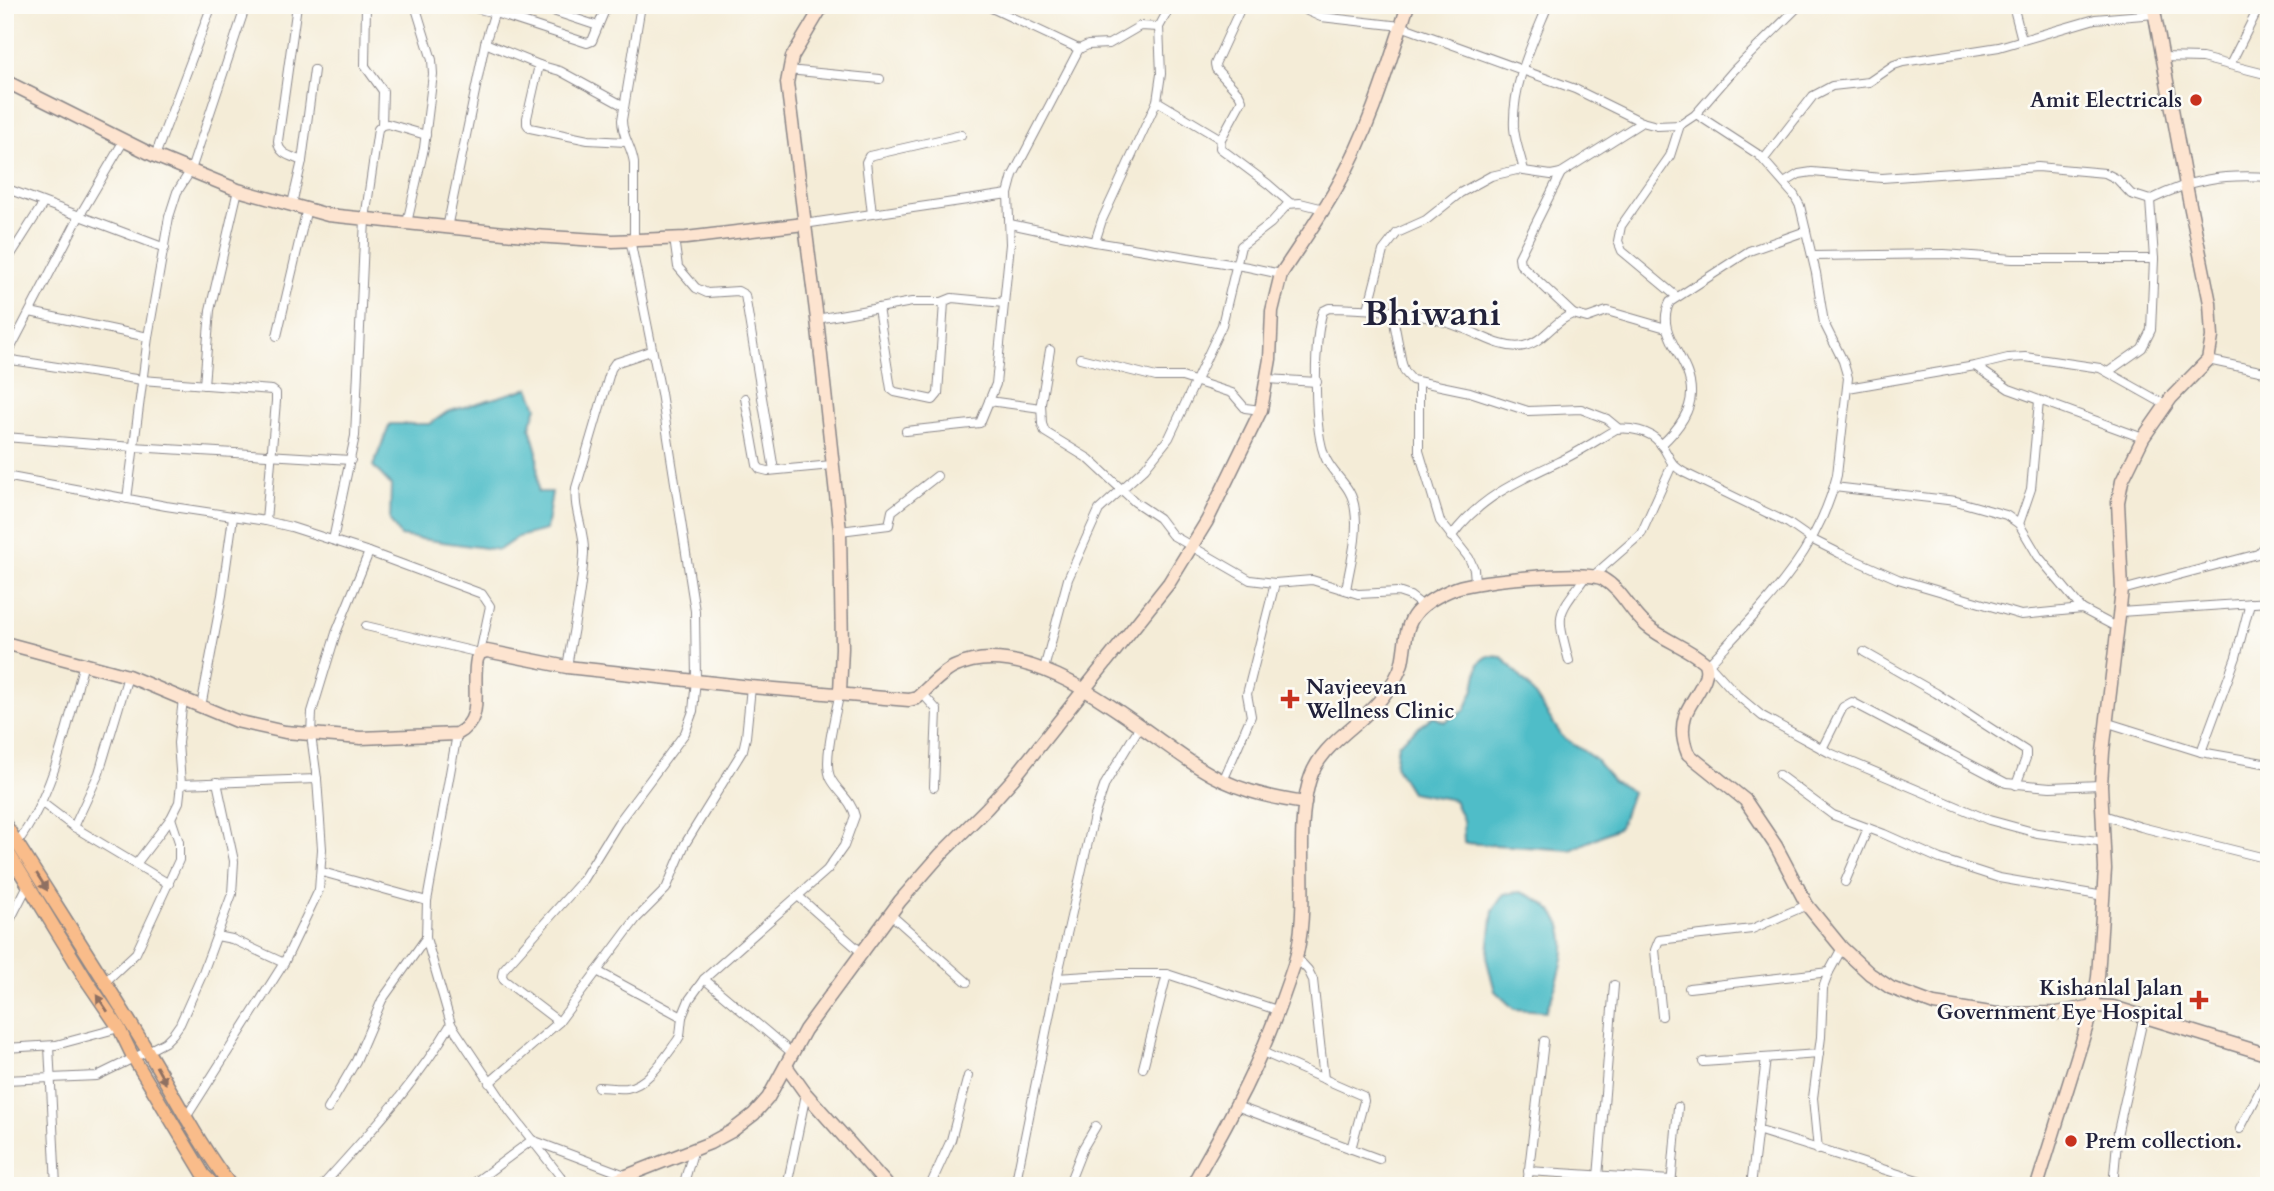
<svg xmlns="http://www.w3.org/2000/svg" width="2274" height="1191" font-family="Cardo,serif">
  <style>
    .water { fill: #50bdc8; stroke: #397082; stroke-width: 2 }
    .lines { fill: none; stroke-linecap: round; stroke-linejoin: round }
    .street-casing { stroke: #8b8789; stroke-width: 10 }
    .secondary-casing { stroke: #8b8789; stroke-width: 15 }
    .primary-casing { stroke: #8b8789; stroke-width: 15 }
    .street { stroke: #fff; stroke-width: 8 }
    .secondary { stroke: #fde4d0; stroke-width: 12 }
    .primary { stroke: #f9bc8a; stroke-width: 12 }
    .oneway { fill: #8e6f62 }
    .poi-dot { fill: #c8321e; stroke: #fdfcf7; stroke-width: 2.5 }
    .labels { text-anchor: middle; stroke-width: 5; stroke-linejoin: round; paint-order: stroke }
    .poi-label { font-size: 21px; font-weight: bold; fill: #22223b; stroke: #fdfcf7; text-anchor: end }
    .town-label { font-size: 35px; font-weight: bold; fill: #22223b; stroke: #fdfcf7 }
  </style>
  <rect width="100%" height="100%" fill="#fdfcf7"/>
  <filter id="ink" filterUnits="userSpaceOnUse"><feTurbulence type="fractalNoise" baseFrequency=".0143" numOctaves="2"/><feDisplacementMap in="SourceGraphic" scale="14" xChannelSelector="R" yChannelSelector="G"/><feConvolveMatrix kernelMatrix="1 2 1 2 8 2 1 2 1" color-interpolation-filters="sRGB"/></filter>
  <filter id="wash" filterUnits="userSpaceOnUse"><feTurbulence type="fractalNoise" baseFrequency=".00686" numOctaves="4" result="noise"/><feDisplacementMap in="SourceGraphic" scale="28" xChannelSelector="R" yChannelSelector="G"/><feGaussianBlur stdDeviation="1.57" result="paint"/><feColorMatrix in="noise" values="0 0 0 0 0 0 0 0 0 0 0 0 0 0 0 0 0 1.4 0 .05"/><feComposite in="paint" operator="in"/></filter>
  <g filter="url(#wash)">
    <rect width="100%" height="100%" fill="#f4ecd7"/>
    <g class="water">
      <path d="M529,388L537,407L530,427L537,452L538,492H552L546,530L518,537L499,550L400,536L390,521L391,485L373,466L390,424H430L447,412Z"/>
      <path d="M1488,656L1502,657L1528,685L1562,736L1596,760L1612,780L1632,792L1620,827L1571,850L1464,843L1463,820L1454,800L1411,792L1395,766L1398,744L1433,716L1444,722L1465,710L1474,689L1479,663Z"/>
      <path d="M1520,892C1583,913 1566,963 1546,1011L1514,1009L1495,991L1487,961L1493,910L1504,894Z"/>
    </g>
  </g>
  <g filter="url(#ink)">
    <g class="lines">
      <g class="street-casing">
        <g id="street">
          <path d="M366,5L365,66L383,91L382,125"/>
          <path d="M463,5L495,13L587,43L592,41L607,5"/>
          <path d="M497,5L485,43L539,65L560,71L624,106"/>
          <path d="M535,5L598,26"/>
          <path d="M985,5L1079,49"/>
          <path d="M1294,5L1321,17L1401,26L1575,89L1642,122L1657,126L1680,125"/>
          <path d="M2013,5L2022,40"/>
          <path d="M2163,57L2202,58L2269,75"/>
          <path d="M539,65L527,118V124L530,128L588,140L626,142"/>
          <path d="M2230,65L2260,5"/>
          <path d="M788,70L880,79"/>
          <path d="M1157,101L1219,138L1222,137L1242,100L1239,94L1216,69L1215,64L1242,5"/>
          <path d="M1696,114L1759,155L1794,195L1800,206L1816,273L1824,323L1843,361L1848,378L1837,475C1817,556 1761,608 1707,666"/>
          <path d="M1221,138L1220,148L1268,184L1290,203"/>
          <path d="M155,156L209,13"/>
          <path d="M1764,159L1813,96L1832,86L1869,82L1894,65L1903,62L1999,47L2095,19L2155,14"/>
          <path d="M302,161L314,70"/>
          <path d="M1524,171C1521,156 1515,142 1514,128C1512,84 1532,44 1548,5"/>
          <path d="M1561,173L1519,257L1520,264L1573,314"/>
          <path d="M1784,183L1799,174L1812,172L1882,178L2038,167L2105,173L2117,179L2131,194L2150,200C2193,179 2221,174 2269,177"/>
          <path d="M5,188L165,248"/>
          <path d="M292,204L302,161C291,156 278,154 278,141L297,5"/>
          <path d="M872,214L866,162L869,156L961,135"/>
          <path d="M407,223L424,148L433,74L432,60L415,5"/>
          <path d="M804,224L1008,194"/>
          <path d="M1010,224L1095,242L1248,267L1281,274"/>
          <path d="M447,228L485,43"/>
          <path d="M674,238L678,267L696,288L707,293L738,291L745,295L774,470"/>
          <path d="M634,239V163C632,147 622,137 622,120L641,5"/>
          <path d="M1095,242L1102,220L1157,101L1161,74L1159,27L1171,5"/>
          <path d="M1813,256L1944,254L2013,259H2154"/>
          <path d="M5,264L43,204"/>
          <path d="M1676,296L1622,251L1618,241L1621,226L1670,156L1680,125L1695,115L1734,70L1800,5"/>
          <path d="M878,308L891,389L895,392L933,400L938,394L944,302"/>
          <path d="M1368,309L1383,251L1397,233L1426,220L1460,193L1491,176L1517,170L1551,175L1561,173L1642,122"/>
          <path d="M1392,311L1402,364L1405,372L1412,380L1470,392L1528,411L1581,409L1607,419L1618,428"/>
          <path d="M30,312L148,337"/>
          <path d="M817,319L912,302H942L952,298L1004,303"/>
          <path d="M277,336L307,208"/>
          <path d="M1050,350L1041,403L1042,424L1045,432L1089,459L1135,502L1159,518L1172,535L1250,580L1275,583L1312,580L1358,594L1398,592L1410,596L1423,606"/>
          <path d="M1080,358L1156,377H1182L1232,393L1245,408L1261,410"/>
          <path d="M5,359L142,380L272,390L276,393V401L266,521"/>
          <path d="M5,359L80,215L123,142"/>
          <path d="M2208,360L2269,373"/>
          <path d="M1975,366L2009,389L2143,438"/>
          <path d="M2108,372L2142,348L2151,330L2154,259L2150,200"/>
          <path d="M1267,379L1317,382"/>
          <path d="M1419,383V451L1440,521L1469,558L1474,569L1475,582"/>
          <path d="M204,385L210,310L238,190"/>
          <path d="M1848,388L1975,366L2008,358L2025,357L2100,368L2166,405"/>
          <path d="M745,398L757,465L760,469L768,471L832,465"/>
          <path d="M989,401L1041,408"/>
          <path d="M906,431L980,423L996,384L1010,244L1008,194L1013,175L1079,49L1088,45L1109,44L1140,26L1159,27"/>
          <path d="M5,437L133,447L351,460"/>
          <path d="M1661,445C1735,378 1646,348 1670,302L1749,251L1806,231"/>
          <path d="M5,476L166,506L266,521L291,527L369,552"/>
          <path d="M1834,487L1956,501L2006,515L2019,524L2038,556L2082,609"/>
          <path d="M127,499L148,337L169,217L177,192L191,170L246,5"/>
          <path d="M2019,524L2031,489L2039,401"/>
          <path d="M840,531L889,525L892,511L896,508L937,476"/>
          <path d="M1451,537C1478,499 1517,481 1558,462C1578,453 1597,440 1616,429C1629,427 1650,431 1659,442C1671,456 1666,462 1685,473L1788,523L1811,539L1839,553L1898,579L2021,615L2082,609L2118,628"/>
          <path d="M333,540L355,436L365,219L378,129L382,125L388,124L426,135"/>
          <path d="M1593,576L1641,534L1672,465"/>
          <path d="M1346,590C1350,564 1359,536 1355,510C1352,485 1336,479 1326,459C1313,432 1313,339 1323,311L1329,308C1376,309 1423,311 1467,330C1484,337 1505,350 1524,346C1544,342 1554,320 1573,314L1587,318L1607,311L1666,328"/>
          <path d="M2122,590L2258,554L2266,545L2269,517"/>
          <path d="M2120,612L2269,602"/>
          <path d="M1864,652L1936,693L2026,751V758L2016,785"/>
          <path d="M1569,661C1556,611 1556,617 1586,576"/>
          <path d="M1709,664L1737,695L1762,716L1830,753L1989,820L2037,833L2105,842"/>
          <path d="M567,667C573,630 582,591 584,553C585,530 573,511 576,488L611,369L615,363L651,351"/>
          <path d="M1044,669L1068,579L1099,510L1145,468L1169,438L1222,325L1241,246L1271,223L1288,204L1300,203L1324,209"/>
          <path d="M922,693L937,710L934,787"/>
          <path d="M201,707L222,595L233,517"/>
          <path d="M2105,722L2201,752L2269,764"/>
          <path d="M457,734L427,901L426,938L451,1024L510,1112L568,1186"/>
          <path d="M1822,749L1843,707L1852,702L2006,783L2050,787L2101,785"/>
          <path d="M2201,752L2236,657L2250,603"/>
          <path d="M1779,775L1833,815L1884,834L1940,859L1999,878L2104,896"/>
          <path d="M1223,781L1251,716L1247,694L1275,583"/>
          <path d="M181,784L317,779"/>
          <path d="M41,802L74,827L169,884"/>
          <path d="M2103,815L2141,827L2269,859"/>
          <path d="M74,827L99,773L128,676"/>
          <path d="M17,843C54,794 68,722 84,663"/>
          <path d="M136,864L171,818L179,802L181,784L178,743L183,699"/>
          <path d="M322,872L427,901"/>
          <path d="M1845,882L1868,828"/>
          <path d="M5,884L16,865"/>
          <path d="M798,896L861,952"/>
          <path d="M890,914L967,982"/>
          <path d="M5,930L28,885"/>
          <path d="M217,936L232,939L284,963"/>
          <path d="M1296,957L1308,970L1313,980L1324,1079"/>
          <path d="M597,971L682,1017L689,1000L704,979L827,870L844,846L855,816C852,801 838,792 831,779C822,763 836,712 840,692"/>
          <path d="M1057,978L1119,974H1167L1277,1010"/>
          <path d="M704,979L792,1053"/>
          <path d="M105,982L136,953L179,860V842L171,818"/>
          <path d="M1689,988L1829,972"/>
          <path d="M1662,1016L1655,950L1659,940L1752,929L1807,905"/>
          <path d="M559,1022L636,919L666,889L685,844L743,750L746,737L751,687"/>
          <path d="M49,1046L56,1186"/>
          <path d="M5,1048L56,1045L119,1028"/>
          <path d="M1260,1051L1363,1096L1364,1101L1351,1149"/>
          <path d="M1703,1062L1819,1054"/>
          <path d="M1143,1068L1167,974"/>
          <path d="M5,1080L97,1076L148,1051L165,1042L173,1034L180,1024L202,975L232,894L234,861L217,782"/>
          <path d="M489,1083L559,1022L504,980L502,976L503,970L582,881L618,823L685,733L693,711L696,679L695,611L661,393L630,239"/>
          <path d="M598,1087C607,1087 618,1089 627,1088C649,1084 665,1057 677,1041L680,1036L682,1017"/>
          <path d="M1236,1106L1379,1159"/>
          <path d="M328,1109L356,1061L382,1000L426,938"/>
          <path d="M185,1119L284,963L319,890L322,849L317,779L311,735L312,712L336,633L369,552L482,594L490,606L480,653L366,626"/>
          <path d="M2240,1129L2269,1073"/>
          <path d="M1757,1130L1937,1186"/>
          <path d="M1818,1150L1813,1098L1821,1037L1823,988L1829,972L1842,948"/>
          <path d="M1528,1171L1671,1180"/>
          <path d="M5,1177V1186"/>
          <path d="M1598,1177L1614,985"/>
          <path d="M322,1186C369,1133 415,1085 451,1024"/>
          <path d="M470,1186L532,1140L625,1175L628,1186"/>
          <path d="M683,1186L694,1149"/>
          <path d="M787,1186L806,1094"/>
          <path d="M930,1186L951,1140L968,1076"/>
          <path d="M1015,1186L1057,978L1094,816L1105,784L1140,726"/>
          <path d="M1068,1186L1083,1148L1096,1126"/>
          <path d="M1527,1186L1544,1041"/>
          <path d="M1671,1186L1678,1107"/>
          <path d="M1751,1186L1766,1058"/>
          <path d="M2113,1186L2118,1131L2144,1015"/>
        </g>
      </g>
      <g class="secondary-casing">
        <g id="secondary">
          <path d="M823,5L792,57L787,83L817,319L840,531L842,648L840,692"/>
          <path d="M5,81L155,156L238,190L328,215L534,236L613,241L686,238L804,224"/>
          <path d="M5,643L128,676L236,721L285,732L361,738L457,734C486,719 471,687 477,659L480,653L487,651L567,667L751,687L909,700L917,698C928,688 940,674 954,667C1032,630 1138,729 1200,768C1233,789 1266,797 1305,803"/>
          <path d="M786,1066L806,1094L888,1186"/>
          <path d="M601,1186L710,1143L732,1131L754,1114L768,1098L805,1030L900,901L941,854L987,808L1013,779L1169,583L1207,521L1261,410L1270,359L1272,311L1281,274C1300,245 1320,217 1337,187C1369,131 1388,67 1408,5"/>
          <path d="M1192,1186C1206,1159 1222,1134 1235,1107C1259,1063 1278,1013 1294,965C1312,906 1293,841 1309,782C1320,742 1362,726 1384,695C1392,685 1399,675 1402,663C1406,645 1404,627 1416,613C1426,601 1443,593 1456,588C1477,580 1586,570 1603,579C1622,590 1630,611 1646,625C1663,640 1687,647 1704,662C1714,677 1689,701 1685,716C1681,729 1683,742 1688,754L1745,800L1776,846L1807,905L1842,948L1870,974L1891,988L1934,1004L1997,1014L2057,1013L2093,1006L2113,1007L2269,1055"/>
          <path d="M2037,1186L2093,1006L2098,977L2105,869L2101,785L2103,752L2122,590L2118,502L2122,481L2143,438L2171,398L2208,360L2212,337L2210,303L2186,185L2153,5"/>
        </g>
      </g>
      <g class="primary-casing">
        <g id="primary">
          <path d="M5,824C52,899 101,974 147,1050C175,1096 198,1143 231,1186"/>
          <path d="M5,847L87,981L119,1028L133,1057L204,1175L215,1186"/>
          <path d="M2266,1186L2269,1181"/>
        </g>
      </g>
      <use href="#street" class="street"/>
      <use href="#secondary" class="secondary"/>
      <use href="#primary" class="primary"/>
    </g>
    <defs><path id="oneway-solid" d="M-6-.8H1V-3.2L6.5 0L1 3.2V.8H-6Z" transform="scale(1.75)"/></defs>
    <g class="oneway">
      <use href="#oneway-solid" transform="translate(42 882) rotate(58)"/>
      <use href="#oneway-solid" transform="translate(102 1003) rotate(-124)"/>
      <use href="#oneway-solid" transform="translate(161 1075) rotate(61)"/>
    </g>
  </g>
  <g class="poi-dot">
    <circle cx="2196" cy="100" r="7"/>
    <path d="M1286.5 688.5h7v7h7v7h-7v7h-7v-7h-7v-7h7z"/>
    <path d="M2195.5 989.5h7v7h7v7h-7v7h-7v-7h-7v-7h7z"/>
    <circle cx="2071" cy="1141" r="7"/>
  </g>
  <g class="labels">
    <g class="poi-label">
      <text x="2182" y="107">Amit Electricals</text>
      <text x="1306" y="694" text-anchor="start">Navjeevan<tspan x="1306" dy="24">Wellness Clinic</tspan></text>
      <text x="2183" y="995">Kishanlal Jalan<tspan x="2183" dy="24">Government Eye Hospital</tspan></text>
      <text x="2085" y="1148" text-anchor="start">Prem collection.</text>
    </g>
    <g class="town-label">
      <text x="1432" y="325">Bhiwani</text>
    </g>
  </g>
  <rect width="2274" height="1191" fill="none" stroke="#fdfcf7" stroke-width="28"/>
</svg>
